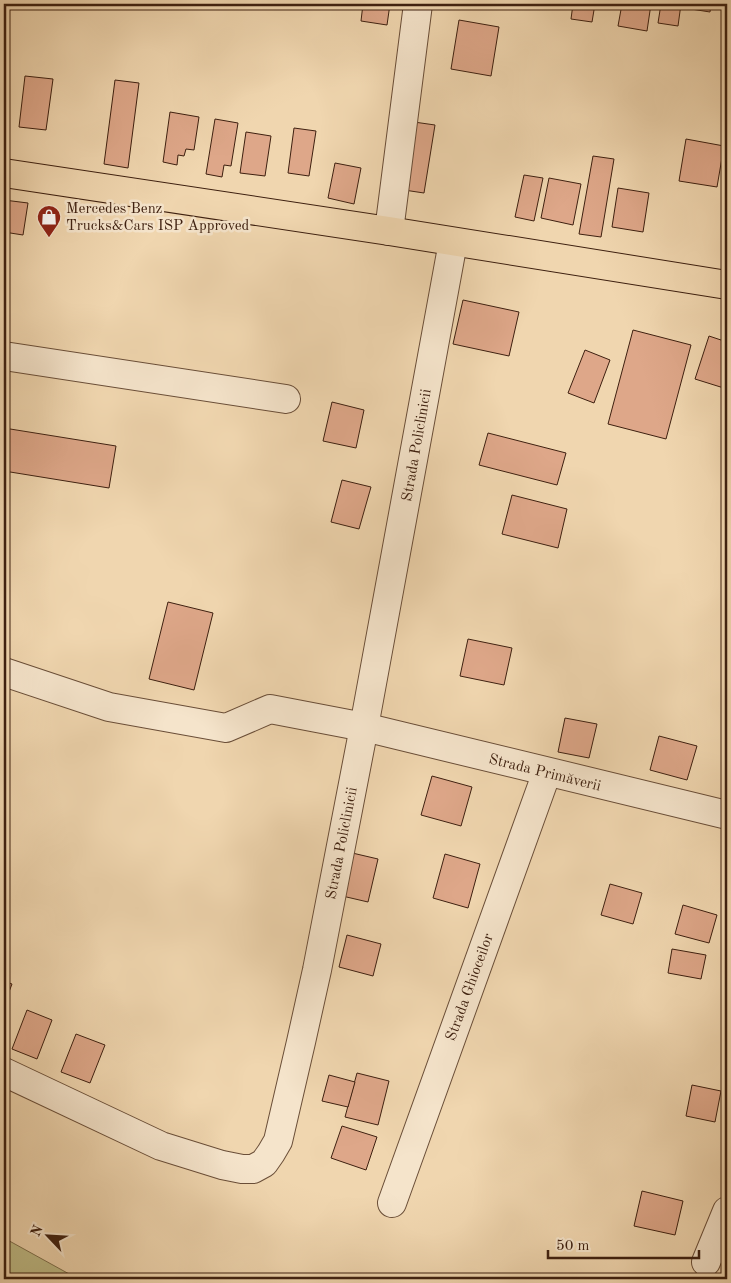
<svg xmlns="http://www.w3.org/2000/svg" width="731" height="1283" font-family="'Old Standard TT',serif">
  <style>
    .green { fill: #bfbc87; stroke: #7e6e4c }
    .building { fill: #dea789; stroke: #3e2010 }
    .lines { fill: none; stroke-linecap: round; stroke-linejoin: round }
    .minor-casing { stroke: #6a4e38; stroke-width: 30 }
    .major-casing { stroke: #3e2010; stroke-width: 30 }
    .minor { stroke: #f5e4cb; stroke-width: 28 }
    .major { stroke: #f0d6af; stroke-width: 28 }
    .labels { text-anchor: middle; stroke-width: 5; stroke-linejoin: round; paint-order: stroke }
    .poi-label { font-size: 15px; fill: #3e2010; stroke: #f5e4cb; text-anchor: start }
    .street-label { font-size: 15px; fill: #3e2010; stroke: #f5e4cb }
  </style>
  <rect width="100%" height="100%" fill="#f0d6af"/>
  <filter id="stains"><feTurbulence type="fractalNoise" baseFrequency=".004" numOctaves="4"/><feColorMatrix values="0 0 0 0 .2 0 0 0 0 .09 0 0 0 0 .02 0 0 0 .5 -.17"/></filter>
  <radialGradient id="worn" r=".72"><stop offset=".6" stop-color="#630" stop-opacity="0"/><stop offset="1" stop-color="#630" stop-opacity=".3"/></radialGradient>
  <path class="green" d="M4,1238L71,1275L82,1279H4Z"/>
  <g class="building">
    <path d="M363,4H390L387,25L361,21Z"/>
    <path d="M540,4H562L561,8Z"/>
    <path d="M573,4H595L592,22L571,19Z"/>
    <path d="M622,4H651L647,31L618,26Z"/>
    <path d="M661,4H681L678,26L658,23Z"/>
    <path d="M692,4H711L710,12L691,9Z"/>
    <path d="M727,6V39H722Z"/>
    <path d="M459,20L499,27L491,76L451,69Z"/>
    <path d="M25,76L53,79L46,130L19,127Z"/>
    <path d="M115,80L139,83L128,168L104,164Z"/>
    <path d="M170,112L199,117L194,150L186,149L184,156L178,155L177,165L163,162Z"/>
    <path d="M215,119L238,123L231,166L224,165L222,177L206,174Z"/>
    <path d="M414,122L435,125L424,193L404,190Z"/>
    <path d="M294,128L316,131L309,176L288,173Z"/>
    <path d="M246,132L271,136L265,176L240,173Z"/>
    <path d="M686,139L724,146L717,187L679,181Z"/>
    <path d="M593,156L614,159L601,237L579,234Z"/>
    <path d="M335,163L361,168L354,204L328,198Z"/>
    <path d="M524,175L543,178L534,221L515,217Z"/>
    <path d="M549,178L581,184L573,225L541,218Z"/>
    <path d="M618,188L649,193L643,232L612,227Z"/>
    <path d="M4,200L28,203L23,235L4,232Z"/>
    <path d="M463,300L519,312L509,356L453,344Z"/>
    <path d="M633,330L691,345L666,439L608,424Z"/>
    <path d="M709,336L727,342V389L695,379Z"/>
    <path d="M585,350L610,360L594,403L568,393Z"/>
    <path d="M332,402L364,410L356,448L323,441Z"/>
    <path d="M4,428L116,446L109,488L4,471Z"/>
    <path d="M488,433L566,453L557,485L479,465Z"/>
    <path d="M342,480L371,487L359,529L331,522Z"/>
    <path d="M512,495L567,509L558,548L502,534Z"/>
    <path d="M168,602L213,613L194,690L149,679Z"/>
    <path d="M468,639L512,648L504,685L460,676Z"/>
    <path d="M565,718L597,724L589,758L558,752Z"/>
    <path d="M659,736L697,746L687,780L650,770Z"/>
    <path d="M432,776L472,787L461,826L421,815Z"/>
    <path d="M348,852L378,859L368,902L338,895Z"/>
    <path d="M445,854L480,864L468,908L433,898Z"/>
    <path d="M610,884L642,893L633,924L601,915Z"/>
    <path d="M683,905L717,915L709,943L675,934Z"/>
    <path d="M347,935L381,944L373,976L339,967Z"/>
    <path d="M672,949L706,955L701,979L668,973Z"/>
    <path d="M4,981L12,984L4,1005Z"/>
    <path d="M27,1010L52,1020L37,1059L12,1049Z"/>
    <path d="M76,1034L105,1045L90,1083L61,1072Z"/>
    <path d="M357,1073L389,1081L378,1125L345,1117Z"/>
    <path d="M329,1075L355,1082L348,1107L322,1101Z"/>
    <path d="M692,1085L721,1091L715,1122L686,1116Z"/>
    <path d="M342,1126L377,1137L366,1170L331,1158Z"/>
    <path d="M642,1191L683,1201L675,1235L634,1226Z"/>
  </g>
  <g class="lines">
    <g class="minor-casing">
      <g id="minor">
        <path d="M389,231L418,4"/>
        <path d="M4,356L286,399"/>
        <path d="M4,672L109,707L226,728L270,709L364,727L727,815"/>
        <path d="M4,1072L161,1146L222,1165L242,1169H253L264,1163L271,1153L278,1141L301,1042L317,970L364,727L453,242"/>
        <path d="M392,1203L547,772"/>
        <path d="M706,1262L727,1211"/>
      </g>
    </g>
    <g class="major-casing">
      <path id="major" d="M4,173L389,231L727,285"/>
    </g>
    <use href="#minor" class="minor"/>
    <use href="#major" class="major"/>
  </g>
  <defs>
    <g id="shop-pin" transform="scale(1.25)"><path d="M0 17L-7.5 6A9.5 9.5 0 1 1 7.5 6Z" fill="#8f2418" stroke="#f5e4cb"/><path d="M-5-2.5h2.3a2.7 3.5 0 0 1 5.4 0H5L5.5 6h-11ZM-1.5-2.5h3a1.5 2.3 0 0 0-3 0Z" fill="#fff"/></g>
  </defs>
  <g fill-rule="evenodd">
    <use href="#shop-pin" x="49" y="217"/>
  </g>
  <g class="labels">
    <g class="poi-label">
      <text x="66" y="213">Mercedes Benz<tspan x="66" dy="17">Trucks&amp;Cars ISP Approved</tspan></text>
    </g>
    <g class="street-label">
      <text transform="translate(416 445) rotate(-80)" y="5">Strada Policlinicii</text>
      <text transform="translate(545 772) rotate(14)" y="5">Strada Primăverii</text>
      <text transform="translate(341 843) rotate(-79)" y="5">Strada Policlinicii</text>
      <text transform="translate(469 987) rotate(-70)" y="5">Strada Ghioceilor</text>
    </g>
  </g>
  <rect width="731" height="1283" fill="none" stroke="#f0d6af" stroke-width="20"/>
  <rect x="5" y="5" width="721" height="1273" fill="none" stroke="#3e2010" stroke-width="2.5"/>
  <rect x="10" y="10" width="711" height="1263" fill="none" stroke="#3e2010"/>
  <g transform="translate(48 1236) rotate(295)" stroke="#f5e4cb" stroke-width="4" paint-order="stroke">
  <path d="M0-4L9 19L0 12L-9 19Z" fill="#3e2010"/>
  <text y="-8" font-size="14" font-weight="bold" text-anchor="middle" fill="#3e2010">N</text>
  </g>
  <path d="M548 1250v8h151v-8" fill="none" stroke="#3e2010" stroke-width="2.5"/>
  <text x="556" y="1250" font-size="15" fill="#3e2010" stroke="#f5e4cb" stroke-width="4" paint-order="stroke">50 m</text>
  <rect width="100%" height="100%" filter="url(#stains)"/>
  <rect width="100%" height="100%" fill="url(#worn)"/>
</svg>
